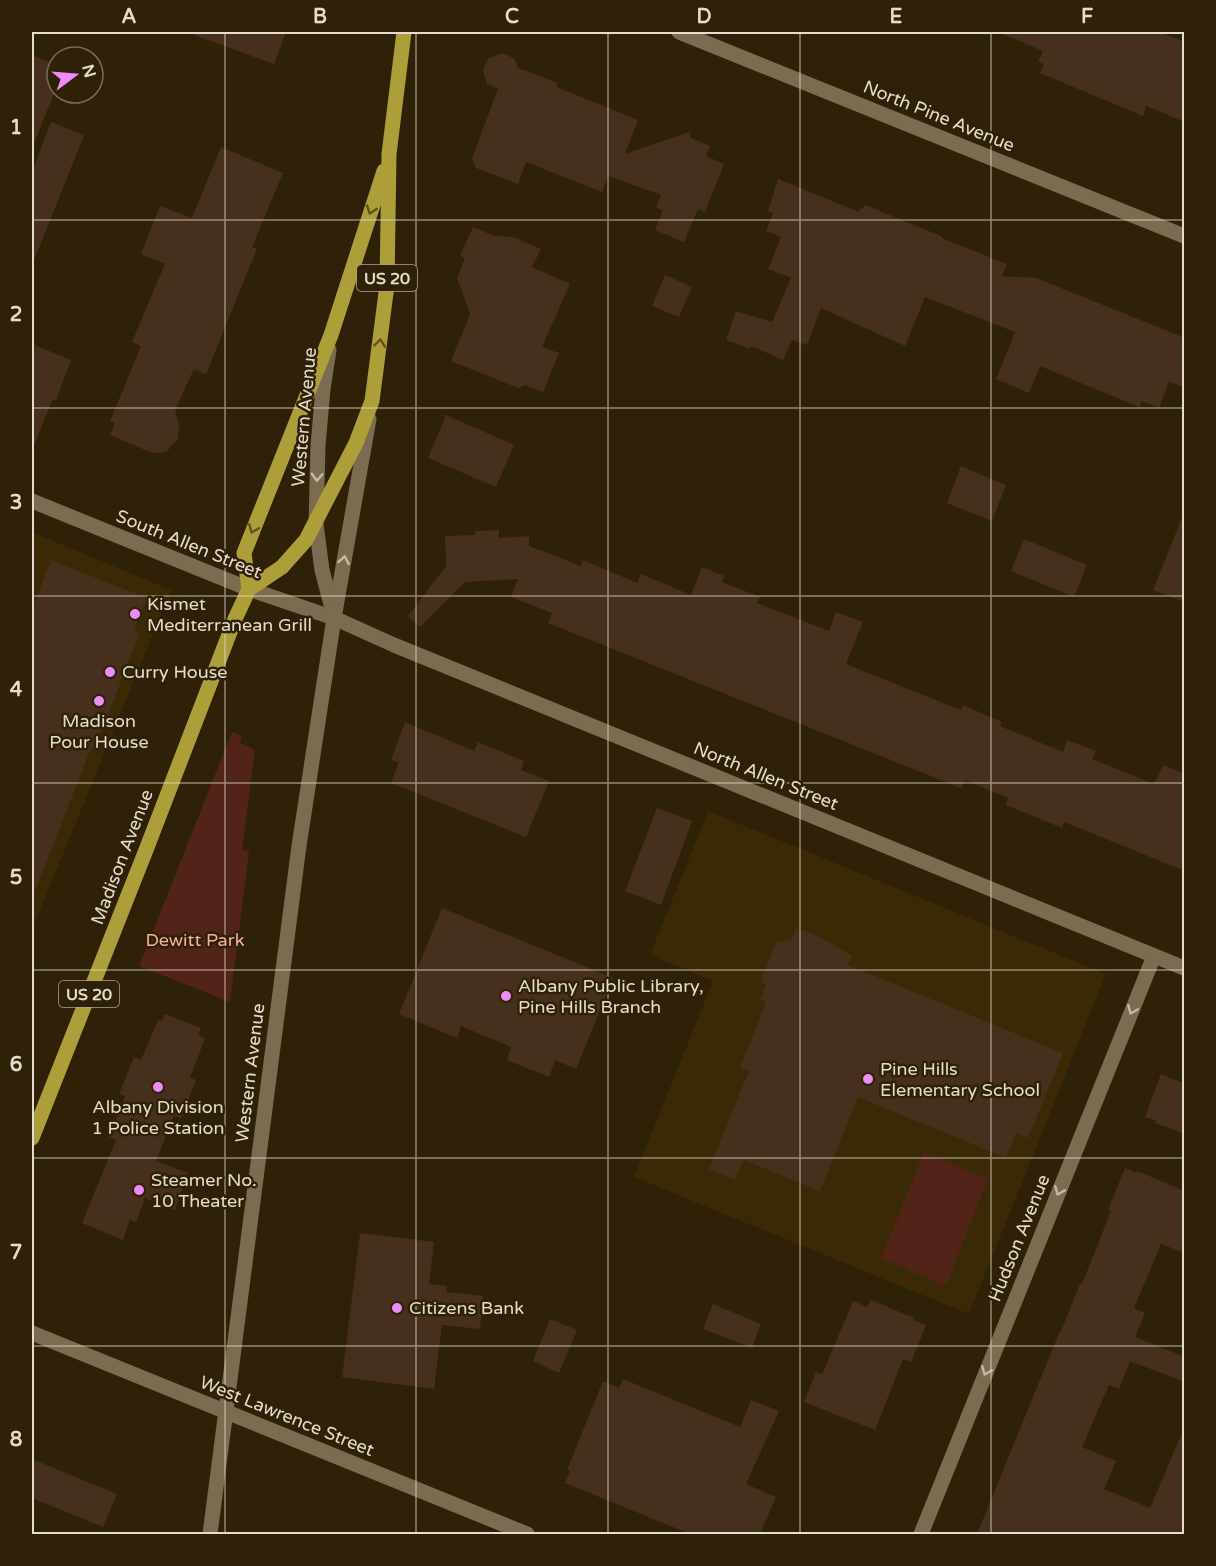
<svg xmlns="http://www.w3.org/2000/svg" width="1216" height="1566" font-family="'Varela Round',sans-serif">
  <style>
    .built { fill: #3b2906 }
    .green { fill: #512319 }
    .building { fill: #462f1d }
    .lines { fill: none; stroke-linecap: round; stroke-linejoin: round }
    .minor { stroke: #7b6b50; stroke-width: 15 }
    .major { stroke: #ac9f39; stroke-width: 15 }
    .oneway { stroke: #61531b }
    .oneway2 { stroke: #c4baa7 }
    .grid { fill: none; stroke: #e4dccc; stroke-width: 1.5; stroke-opacity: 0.55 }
    .poi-dot { fill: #ed8cf9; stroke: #2f2107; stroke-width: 2 }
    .labels { text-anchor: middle; stroke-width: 5; stroke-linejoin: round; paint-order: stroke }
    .shield { fill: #2f2107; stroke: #aea491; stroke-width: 1.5 }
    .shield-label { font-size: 16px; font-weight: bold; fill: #e4dccc }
    .street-label { font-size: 18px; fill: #e4dccc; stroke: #2f2107 }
    .poi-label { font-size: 18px; fill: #e4dccc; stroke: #2f2107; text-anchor: start }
    .park-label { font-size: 18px; fill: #f5b09f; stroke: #2f2107 }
    .neatline { fill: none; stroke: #e4dccc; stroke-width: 2 }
    .grid-label { font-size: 20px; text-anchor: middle; font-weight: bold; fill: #e4dccc }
  </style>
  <rect width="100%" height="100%" fill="#2f2107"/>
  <g class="built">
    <path d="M32,532L171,590L32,930Z"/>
    <path d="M708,811L1106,974L969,1314L634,1177L713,981L650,955Z"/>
  </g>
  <g class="green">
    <path d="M232,732L242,736L240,743L255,750L242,850L249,852L230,1002L139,966Z"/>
    <path d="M924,1152L988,1179L946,1286L881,1258Z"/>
  </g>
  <g class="building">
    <path d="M195,32H286L274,64L194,35Z"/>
    <path d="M998,32H1159L1185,42V122L1146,106L1143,116L1040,73L1044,64L1038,62L1043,51Z"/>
    <path d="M503,53L515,59L518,68L558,83L557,87L638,120L625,154L689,132L691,138L710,146L706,156L724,164L705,212L698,209L684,242L655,230L663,210L656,208L661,195L608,176L602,192L526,162L518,184L476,168L472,158L498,89L487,84L483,70L489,58Z"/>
    <path d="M32,55L57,65V86L33,146Z"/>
    <path d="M51,122L84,135L33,263H32V172Z"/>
    <path d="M221,147L283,173L252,247L257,249L206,374L194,369L175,410L179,426L178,439L168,450L162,453H152L110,435L115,423L110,421L141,346L132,342L165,264L141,254L160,206L192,218Z"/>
    <path d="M778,179L859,212L860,208L863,209L865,205L941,236L942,238L1007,264L1002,276L1036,278L1185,338V388L1169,381L1159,408L1142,401L1139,407L1040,366L1029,393L996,379L1015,332L925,297L905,346L821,308L807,345L792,340L783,360L751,346L750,349L726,340L736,311L772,322L791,278L768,269L781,237L766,231L773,213L768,211Z"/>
    <path d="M473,227L494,236L513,237L541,249L532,267L570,284L542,347L559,353L543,392L525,385L518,388L451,361L470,314L457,278L465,258L460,256Z"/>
    <path d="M665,275L692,287L679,317L652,306Z"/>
    <path d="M32,344L71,360L56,400L53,399L32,450Z"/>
    <path d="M446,415L514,445L496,487L428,458Z"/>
    <path d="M961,466L1006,485L992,521L947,503Z"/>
    <path d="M1183,515L1185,516V602L1153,590Z"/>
    <path d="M499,530V538L529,536V546L581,566L583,560L637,583L641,574L691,595L702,567L724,576L722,582L760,597L757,603L829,631L836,612L863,622L846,664L961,710L963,705L1002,722L1000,726L1063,752L1067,740L1096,751L1092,759L1154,784L1163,765L1185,774V871L1064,822L1062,828L1006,805L1008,798L965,780L961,788L548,623L552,613L511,597L518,579L465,582L420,627L408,616L446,566L445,536L475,535V531Z"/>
    <path d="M1024,539L1087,565L1074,597L1011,571Z"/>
    <path d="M51,560L147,598L134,630L140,633L94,750L91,748L33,896L32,895V609Z"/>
    <path d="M405,722L474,751L478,742L524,761L521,770L549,781L526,837L391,783L399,762L391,760Z"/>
    <path d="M657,808L692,821L661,905L625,891Z"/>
    <path d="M442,908L613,978L576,1069L555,1060L549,1077L507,1060L511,1047L461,1026L457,1038L399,1014Z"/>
    <path d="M796,928L820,937L852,956L848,965L1063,1053L1028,1138L1016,1133L1006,1158L858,1097L820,1191L744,1160L735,1180L709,1169L749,1071L740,1068L766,1002L760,999L766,985L760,982L777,941L783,943L785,938L791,941Z"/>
    <path d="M165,1014L201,1028L198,1035L205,1038L190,1078L196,1080L181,1118L174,1116L156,1161L188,1173L175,1210L145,1198L136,1222L130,1220L123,1240L82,1223L116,1140L109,1137L125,1096L119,1094L134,1057L141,1060L158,1020L162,1021Z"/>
    <path d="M1161,1074L1185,1084V1134L1155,1123L1156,1121L1145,1117Z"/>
    <path d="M1125,1168L1136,1173L1137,1171L1185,1191V1253L1161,1244L1134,1308L1145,1313L1135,1337L1185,1357V1382L1130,1361L1119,1389L1109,1385L1082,1447L1116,1461L1104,1489L1150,1508L1185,1426V1534H977L1060,1331H1061L1080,1284H1082L1111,1211L1108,1210Z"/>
    <path d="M360,1233L434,1242L429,1284L447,1286L446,1292L483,1296L480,1329L442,1325L434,1389L342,1377Z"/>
    <path d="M871,1300L914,1318L913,1320L926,1325L911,1362L903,1359L875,1430L804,1402L816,1372L822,1375L853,1301L867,1307Z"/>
    <path d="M713,1304L761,1324L752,1348L703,1329Z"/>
    <path d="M550,1319L577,1330L559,1373L533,1361Z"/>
    <path d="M623,1379L740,1427L751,1400L779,1411L746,1484L776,1497L760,1534H690L565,1483L570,1471L567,1470L603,1381L619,1388Z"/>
    <path d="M32,1459L117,1494L103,1527L32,1498Z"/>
  </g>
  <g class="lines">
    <g class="minor">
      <path d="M679,32L1184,236"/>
      <path d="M329,350L323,389L318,445L316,524L322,570L333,612"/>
      <path d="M32,501L249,589L334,618L394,645L1184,968"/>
      <path d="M32,1333L527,1534"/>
      <path d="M210,1534L299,846L334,618L369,419"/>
      <path d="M921,1534L1154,956"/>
    </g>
    <g class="major">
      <path d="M249,589L244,553L331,335L384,171"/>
      <path d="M32,1138L146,850L235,619L249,589L282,567L306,540L356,443L372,401L387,285L389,154L404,32"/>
    </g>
  </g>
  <defs><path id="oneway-chevron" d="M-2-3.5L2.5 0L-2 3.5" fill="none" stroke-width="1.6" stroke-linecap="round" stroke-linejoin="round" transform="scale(1.5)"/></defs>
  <g class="oneway">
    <use href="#oneway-chevron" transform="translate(371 210) rotate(108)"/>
    <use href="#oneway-chevron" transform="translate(380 343) rotate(-83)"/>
    <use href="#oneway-chevron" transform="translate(253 529) rotate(112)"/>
  </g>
  <g class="oneway2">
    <use href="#oneway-chevron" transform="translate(317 477) rotate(92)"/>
    <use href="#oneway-chevron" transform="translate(344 560) rotate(-80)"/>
    <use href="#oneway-chevron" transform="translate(1132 1010) rotate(112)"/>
    <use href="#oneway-chevron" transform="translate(1059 1191) rotate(112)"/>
    <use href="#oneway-chevron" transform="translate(986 1371) rotate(112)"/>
  </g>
  <path class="grid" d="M225,32V1534M416,32V1534M608,32V1534M800,32V1534M991,32V1534M32,220H1184M32,408H1184M32,596H1184M32,783H1184M32,970H1184M32,1158H1184M32,1346H1184"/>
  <g class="poi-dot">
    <circle cx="135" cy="614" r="6"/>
    <circle cx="110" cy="672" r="6"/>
    <circle cx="99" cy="701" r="6"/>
    <circle cx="506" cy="996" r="6"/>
    <circle cx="868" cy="1079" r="6"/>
    <circle cx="158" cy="1087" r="6"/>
    <circle cx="139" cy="1190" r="6"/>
    <circle cx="397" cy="1308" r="6"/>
  </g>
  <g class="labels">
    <g class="shield">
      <rect x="357" y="265" width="60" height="26" rx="4.5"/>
      <rect x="59" y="981" width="60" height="26" rx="4.5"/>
    </g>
    <g class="shield-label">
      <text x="387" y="284">US 20</text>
      <text x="89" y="1000">US 20</text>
    </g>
    <g class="street-label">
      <text transform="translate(939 116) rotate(22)" y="6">North Pine Avenue</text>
      <text transform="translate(304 417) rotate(-85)" y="6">Western Avenue</text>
      <text transform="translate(189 544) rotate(22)" y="6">South Allen Street</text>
      <text transform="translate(766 776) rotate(22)" y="6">North Allen Street</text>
      <text transform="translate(122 857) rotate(-69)" y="6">Madison Avenue</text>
      <text transform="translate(250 1073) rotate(-83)" y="6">Western Avenue</text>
      <text transform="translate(1019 1238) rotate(-68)" y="6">Hudson Avenue</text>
      <text transform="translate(287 1416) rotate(22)" y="6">West Lawrence Street</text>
    </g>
    <g class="poi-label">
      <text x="147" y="610">Kismet<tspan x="147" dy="21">Mediterranean Grill</tspan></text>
      <text x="122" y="678">Curry House</text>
      <text x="99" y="727" text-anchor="middle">Madison<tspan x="99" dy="21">Pour House</tspan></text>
      <text x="518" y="992">Albany Public Library,<tspan x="518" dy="21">Pine Hills Branch</tspan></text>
      <text x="880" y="1075">Pine Hills<tspan x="880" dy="21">Elementary School</tspan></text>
      <text x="158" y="1113" text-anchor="middle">Albany Division<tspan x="158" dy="21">1 Police Station</tspan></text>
      <text x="151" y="1186">Steamer No.<tspan x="151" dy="21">10 Theater</tspan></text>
      <text x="409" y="1314">Citizens Bank</text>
    </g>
    <g class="park-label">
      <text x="195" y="946">Dewitt Park</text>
    </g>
  </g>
  <rect width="1216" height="1566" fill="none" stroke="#2f2107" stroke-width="66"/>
  <g transform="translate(75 75) rotate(74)"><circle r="28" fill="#2f2107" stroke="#776c56" stroke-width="1.5"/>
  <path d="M0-4.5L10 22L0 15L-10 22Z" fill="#ed8cf9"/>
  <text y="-9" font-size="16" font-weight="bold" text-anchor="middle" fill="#e4dccc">N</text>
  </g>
  <rect x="33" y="33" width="1150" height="1500" class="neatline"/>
  <g class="grid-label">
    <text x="129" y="23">A</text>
    <text x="320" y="23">B</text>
    <text x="512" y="23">C</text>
    <text x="704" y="23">D</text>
    <text x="896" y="23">E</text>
    <text x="1087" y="23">F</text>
    <text x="16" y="134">1</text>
    <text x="16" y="321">2</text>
    <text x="16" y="509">3</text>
    <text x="16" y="696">4</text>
    <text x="16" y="884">5</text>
    <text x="16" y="1071">6</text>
    <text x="16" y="1259">7</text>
    <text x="16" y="1446">8</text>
  </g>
</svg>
